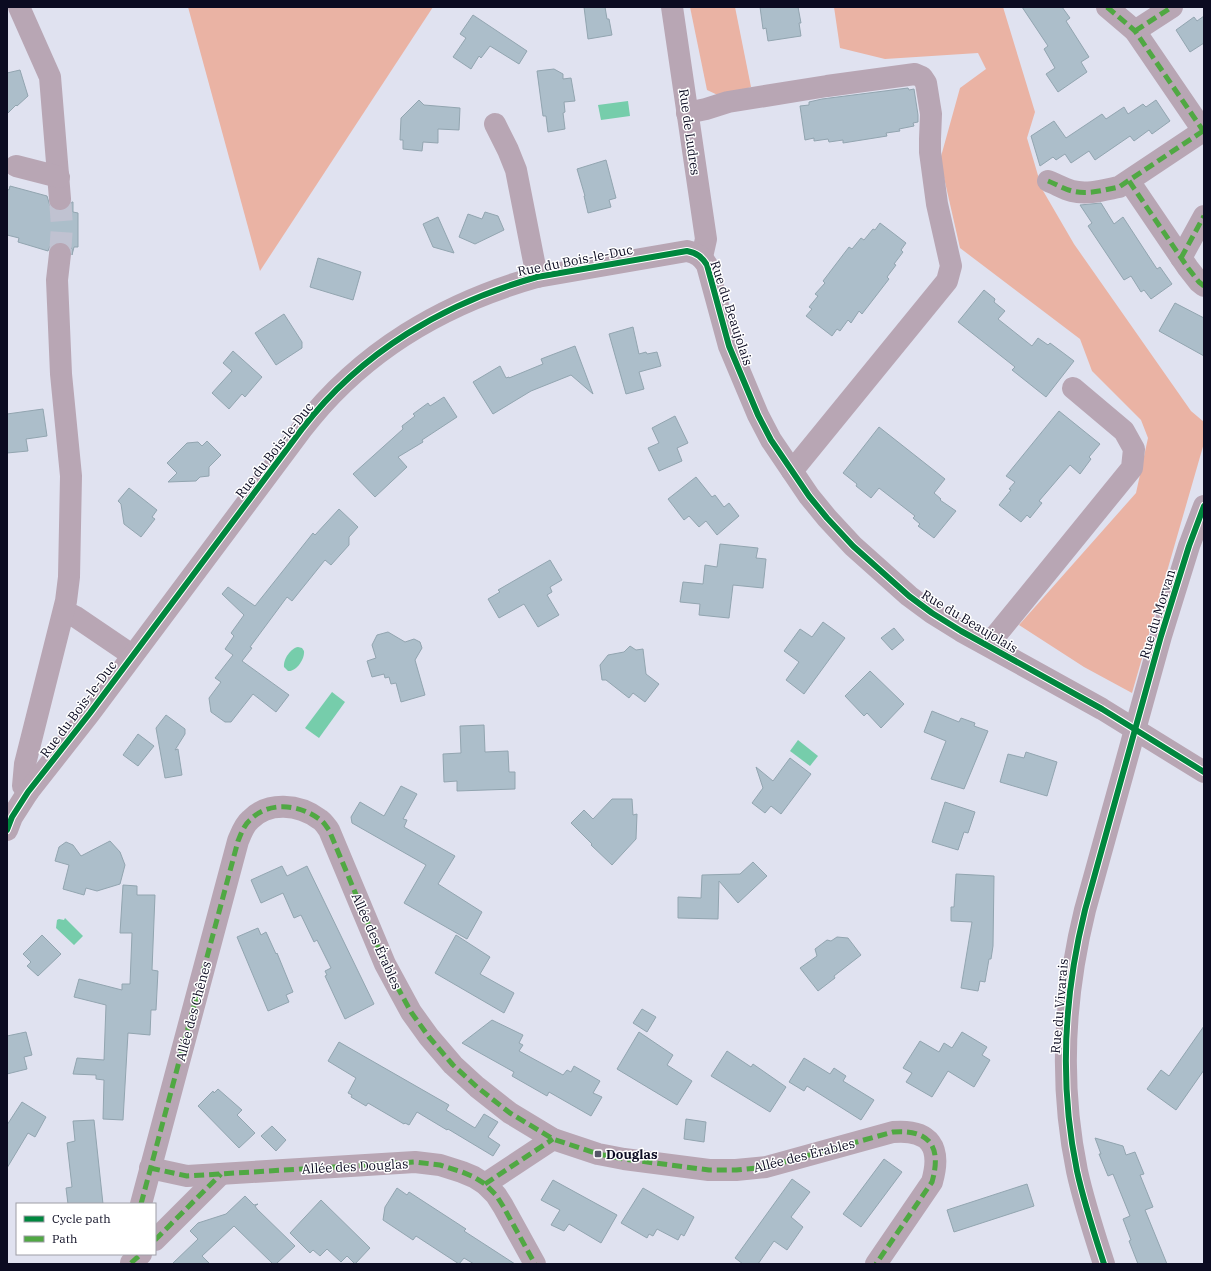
<svg xmlns="http://www.w3.org/2000/svg" width="1211" height="1271" font-family="'IBM Plex Serif',serif">
  <style>
    .forest { fill: #eab3a4 }
    .water { fill: #76cdab }
    .building { fill: #acbeca; stroke: #92a5b0 }
    .lines { fill: none; stroke-linecap: round; stroke-linejoin: round }
    .minor-tunnel { stroke: #c0c2d1; stroke-width: 22; stroke-dasharray: 22 11; stroke-linecap: butt }
    .minor { stroke: #b8a6b4; stroke-width: 22 }
    .quiet { stroke: #50a843; stroke-width: 5; stroke-dasharray: 10 5; stroke-linecap: butt }
    .cycleway-casing { stroke: #fff; stroke-width: 8 }
    .cycleway { stroke: #00873e; stroke-width: 6 }
    .poi-dot { fill: #565669; stroke: #fff; stroke-width: 1.5 }
    .labels { text-anchor: middle; stroke-width: 3; stroke-linejoin: round; paint-order: stroke }
    .street-label { font-size: 13px; fill: #0b0b21; stroke: #fff }
    .poi-label { font-size: 13px; font-weight: bold; fill: #0b0b21; stroke: #fff; text-anchor: start }
  </style>
  <rect width="100%" height="100%" fill="#e0e2f0"/>
  <g class="forest">
    <path d="M188,7H433L260,271Z"/>
    <path d="M690,7H735L751,87L722,97L707,90Z"/>
    <path d="M834,7H1003L1035,112L1027,138L1042,189L1074,244L1191,411L1204,422V443L1132,693L1084,667L1019,625L1136,493L1148,438L1141,420L1092,371L1080,339L960,248L940,160L960,88L986,69L978,53L885,59L840,48Z"/>
  </g>
  <g class="water">
    <path d="M628,101L630,116L601,120L598,105Z"/>
    <path d="M298,647L302,648L304,651C305,659 296,672 288,671L284,667C283,659 291,648 298,647Z"/>
    <path d="M332,692L345,702L319,738L305,728Z"/>
    <path d="M798,740L818,756L810,766L790,751Z"/>
    <path d="M65,918L83,936L74,945L56,928L57,920L59,919L64,920Z"/>
  </g>
  <g class="building">
    <path d="M584,7H605L607,19H609L612,35L588,39Z"/>
    <path d="M760,7H798L801,23H799L801,36L768,41L766,28L763,29Z"/>
    <path d="M1022,7H1062L1070,18L1066,21L1089,57L1081,62L1087,72L1058,92L1046,74L1055,68L1044,49L1048,46Z"/>
    <path d="M473,15L527,51L519,64L490,46L481,58L479,56L471,69L453,57L466,38L460,34Z"/>
    <path d="M1204,16V43L1190,52L1176,30L1194,17L1197,21Z"/>
    <path d="M554,69L563,74V79L571,78L575,101L564,102L565,112L563,113L565,129L548,132L546,116H543L537,71Z"/>
    <path d="M20,70L28,96L17,106L16,105L7,114V73Z"/>
    <path d="M908,88L909,90L914,89L918,115V122L913,123L914,126L899,129L900,131L886,133L887,136L843,143V140L829,142L828,139L814,141V138L805,140L800,106L809,105V102L822,99Z"/>
    <path d="M419,100L424,105L460,108L459,130L438,129V143L423,142L422,151L403,149V140H400L401,118Z"/>
    <path d="M1156,100L1170,121L1152,134L1149,130L1134,141L1130,136L1095,160L1089,151L1071,163L1065,154L1056,160L1053,157L1040,166L1031,136L1054,121L1066,138L1102,114L1106,119L1124,107L1128,114L1143,104L1146,107Z"/>
    <path d="M606,160L616,198L609,200L611,207L588,213L584,196H585L577,169Z"/>
    <path d="M10,186L47,196L50,206L55,210L61,211L67,209L72,202H73V212L78,213V247H74L72,255V249L68,244L62,242L55,243L50,246L48,251L18,242L19,238L7,235V189L9,190Z"/>
    <path d="M1101,203L1114,224L1123,217L1157,269L1160,267L1172,284L1151,299L1144,290L1141,292L1131,276L1124,280L1088,226L1092,223L1080,205Z"/>
    <path d="M485,212L498,216L504,230L475,244L459,237L468,214L482,219Z"/>
    <path d="M438,217L454,253L433,247L423,224Z"/>
    <path d="M880,223L906,243L901,250L903,252L894,264L896,265L887,277L889,279L862,314L859,311L851,323L848,320L840,331L837,329L832,336L806,316L812,309L809,307L818,296L815,294L825,283L823,281L849,247L852,249L861,238L864,240L873,229L875,230Z"/>
    <path d="M318,258L361,272L353,300L310,287Z"/>
    <path d="M984,290L995,299L994,302L1005,311L998,319L1032,346L1038,338L1048,345L1050,343L1074,361L1046,397L1012,370L1015,367L958,322Z"/>
    <path d="M1175,303L1204,318V356L1159,331Z"/>
    <path d="M284,314L302,342V348L276,365L255,333Z"/>
    <path d="M633,327L639,354L646,352L647,354L657,352L661,366L639,372L644,389L626,394L609,334Z"/>
    <path d="M575,346L593,394L571,375L531,391L493,414L473,382L500,366L506,378L509,377V378L543,364L541,359Z"/>
    <path d="M233,351L262,377L245,397L242,394L229,409L212,393L232,371L223,363Z"/>
    <path d="M444,397L457,417L422,440L423,442L398,457L407,467L375,497L353,474L403,429L402,426L415,416L413,414L428,403L430,406Z"/>
    <path d="M43,409L47,436L26,439L28,451L7,453V414Z"/>
    <path d="M1059,411L1100,444L1089,457L1091,459L1080,474L1070,465L1039,501L1042,503L1030,518L1027,515L1021,522L999,505L1011,490L1009,489L1015,482L1006,476Z"/>
    <path d="M675,416L688,443L677,448L682,461L659,471L648,448L659,443L652,428Z"/>
    <path d="M879,427L945,479L934,493L941,499L940,500L956,511L934,538L918,526L920,524L913,518L915,516L879,488L871,498L856,486L857,484L843,473Z"/>
    <path d="M207,441L221,455L209,467V476L200,477L196,481L168,482L177,473L167,463L187,443L198,442L202,446Z"/>
    <path d="M696,477L712,497L715,495L724,507L729,503L739,516L717,535L706,521L699,527L689,516L684,520L668,499Z"/>
    <path d="M129,488L157,510L152,517L155,519L141,537L124,524L121,504L118,501Z"/>
    <path d="M339,509L358,527L349,537V545L331,565L325,560L292,601L287,597L250,647L252,648L242,661L289,695L276,712L253,694L231,722H225L211,712L209,698L221,682L215,678L233,655L225,649L234,636L231,633L244,615L222,594L228,587L255,606L313,533L315,535Z"/>
    <path d="M720,544L758,548L756,558L766,559L763,588L733,585L729,618L699,615L700,604L680,602L683,582L703,584L705,565L717,567Z"/>
    <path d="M550,560L562,580L550,587L552,592L547,595L559,615L538,627L524,604L499,618L488,599L500,592L498,590Z"/>
    <path d="M823,622L845,638L804,694L786,680L799,662L784,651L800,629L812,637Z"/>
    <path d="M894,628L904,640L892,650L881,638Z"/>
    <path d="M388,632L405,642L414,639L420,642L422,648L415,660L425,695L401,702L396,683L391,684L389,677L385,678L384,674L372,677L367,661L376,658L372,645L377,635Z"/>
    <path d="M630,646L636,650L643,649L646,674L659,684L645,702L633,693L629,698L606,680H602L600,665L608,655L624,652Z"/>
    <path d="M870,671L904,704L881,728L867,713L864,716L845,696Z"/>
    <path d="M932,711L959,722L961,718L975,723L974,726L988,731L964,789L931,779L946,741L924,732Z"/>
    <path d="M166,715L185,729V734L175,750L178,749L182,775L165,778L156,728Z"/>
    <path d="M484,725L485,752L508,751L509,772H515V789L457,791V781L444,782L443,754L461,753L460,726Z"/>
    <path d="M138,734L154,746L138,766L123,755Z"/>
    <path d="M1026,752L1057,762L1047,796L1000,782L1008,754L1024,758Z"/>
    <path d="M790,758L811,774L781,814L771,806L765,813L752,803L763,788L756,767L773,781Z"/>
    <path d="M401,786L417,794L403,819L407,820L404,827L455,856L438,884L482,912L467,939L404,903L426,865L352,823L351,817L360,802L384,816Z"/>
    <path d="M612,799H632L633,815L637,814L636,839L612,865L591,845L592,844L571,823L584,810L593,819Z"/>
    <path d="M945,802L975,812L968,833L964,832L958,850L932,842Z"/>
    <path d="M110,841L120,852L125,865L120,884L97,891L86,888L84,895L63,889L69,865L55,861L59,847L66,842L73,845L81,856Z"/>
    <path d="M753,862L767,876L738,903L719,881L718,919L678,918V897L701,898L702,875L740,874Z"/>
    <path d="M282,866L287,876L307,866L374,1004L345,1019L325,976L327,975L325,971L331,968L317,940L314,942L301,915L294,918L283,893L261,903L251,880Z"/>
    <path d="M956,874L994,876L993,946L991,959H989L985,982L980,981L978,991L961,988L972,922L951,921V907H954Z"/>
    <path d="M123,885L137,886V895H155L152,970L158,971L156,1010H151L150,1035L128,1033L123,1120L103,1119L104,1080L96,1079V1075L73,1074L77,1058L104,1060L106,1005L74,997L79,979L122,990V984H130L132,933H120Z"/>
    <path d="M258,928L261,935L266,932L276,954L277,953L293,992L286,995L289,1002L268,1011L237,937Z"/>
    <path d="M42,935L61,954L38,976L27,966L31,962L23,954Z"/>
    <path d="M456,935L490,957L480,974L514,993L504,1013L435,973Z"/>
    <path d="M837,937L848,938L861,955L834,976L835,978L818,991L800,968L817,956L815,949L827,940L831,941Z"/>
    <path d="M642,1009L656,1017L647,1032L633,1023Z"/>
    <path d="M492,1020L523,1035L519,1043L523,1045L519,1051L563,1075L567,1070L571,1072L574,1066L600,1081L593,1093L602,1097L591,1116L549,1092L547,1096L512,1076L514,1072L462,1043Z"/>
    <path d="M1204,1026V1070L1176,1110L1147,1089L1161,1070L1169,1076Z"/>
    <path d="M26,1032L32,1055L24,1057L27,1069L7,1074V1036Z"/>
    <path d="M639,1032L673,1055L667,1065L692,1081L677,1105L617,1069Z"/>
    <path d="M962,1032L987,1047L982,1055L990,1060L974,1087L948,1071L932,1097L906,1082L912,1073L903,1068L920,1041L939,1052L944,1043L952,1048Z"/>
    <path d="M339,1042L449,1105L446,1110L475,1128L484,1114L498,1122L488,1137L500,1145L493,1156L448,1129L447,1130L417,1112L409,1125L405,1123L404,1124L368,1103L366,1106L351,1097L352,1095L348,1093L356,1078L328,1061Z"/>
    <path d="M727,1051L751,1067L753,1064L786,1087L770,1112L711,1076Z"/>
    <path d="M804,1058L830,1074L834,1068L846,1076L843,1081L874,1100L861,1120L807,1086L804,1091L789,1082Z"/>
    <path d="M218,1089L242,1110L237,1115L255,1133L239,1148L198,1106L213,1091L214,1093Z"/>
    <path d="M22,1102L46,1117L35,1137L28,1133L7,1168V1125Z"/>
    <path d="M686,1119L706,1122L704,1142L684,1139Z"/>
    <path d="M94,1120L103,1204H68L66,1188L72,1187L67,1143L75,1141L73,1121Z"/>
    <path d="M272,1126L286,1140L276,1151L261,1136Z"/>
    <path d="M1095,1138L1123,1146L1126,1155L1135,1152L1144,1174L1140,1175L1153,1207L1145,1210L1167,1264H1138L1129,1241L1131,1240L1123,1219L1130,1216L1113,1174L1108,1176L1099,1154H1101Z"/>
    <path d="M884,1159L902,1172L861,1227L843,1214Z"/>
    <path d="M792,1179L810,1192L791,1217L803,1227L787,1250L774,1241L758,1264H743L735,1258Z"/>
    <path d="M553,1180L617,1215L601,1243L569,1224L564,1231L551,1225L560,1210L541,1200Z"/>
    <path d="M1027,1184L1034,1206L954,1232L947,1210Z"/>
    <path d="M397,1188L407,1195L409,1192L466,1229L464,1231L515,1264H474L464,1258L459,1264L416,1236L413,1240L383,1220L385,1207Z"/>
    <path d="M643,1188L694,1217L684,1236L681,1234L678,1240L657,1229L653,1236L649,1234L647,1238L621,1223Z"/>
    <path d="M245,1196L254,1205L258,1204L255,1206L257,1209L295,1246L276,1264H273L234,1226L202,1256L210,1264H172L198,1239L190,1231L198,1223L226,1214Z"/>
    <path d="M321,1200L370,1248L355,1264L347,1256L341,1262L327,1249L320,1256L313,1250L310,1253L290,1233Z"/>
  </g>
  <g class="lines">
    <path class="minor-tunnel" d="M60,254L62,226L60,199"/>
    <g class="minor">
      <path d="M19,7L50,77L60,199"/>
      <path d="M672,7L706,239L702,257"/>
      <path d="M1107,7L1127,24L1135,31L1204,132"/>
      <path d="M1135,31L1172,7"/>
      <path d="M687,113L706,109L728,102L827,86L915,74L922,77L926,83L931,114L930,139V152L937,204L951,266L947,281L792,471"/>
      <path d="M495,124L508,150L516,170L537,277"/>
      <path d="M16,166L59,177"/>
      <path d="M1048,181C1056,184 1064,189 1072,191C1087,195 1104,190 1119,187L1203,131"/>
      <path d="M1129,181L1188,268L1199,282L1204,286"/>
      <path d="M1181,258L1204,216"/>
      <path d="M64,611L76,617L132,655"/>
      <path d="M988,645L1132,468L1134,449L1124,431L1073,388"/>
      <path d="M28,792L23,786L25,764L66,601L69,577L71,476L61,374L57,280L60,254"/>
      <path d="M7,830L12,817L28,792L90,713L302,429C361,352 444,303 537,277L687,251C697,253 702,257 707,265L729,346L758,415L771,440L809,496L827,518L853,546L909,596L932,613L961,631L1102,709L1204,772"/>
      <path d="M150,1168L187,1176L415,1162L440,1165L462,1172L474,1177L485,1184L496,1195L503,1206L535,1264"/>
      <path d="M485,1184L553,1139"/>
      <path d="M141,1204L238,841C241,834 244,825 250,820C268,801 299,804 319,819C323,821 326,826 329,830L385,964L411,1012L429,1037L453,1065L477,1087L510,1113L553,1139L598,1154L624,1159L709,1170H736L766,1167L893,1132C930,1129 942,1147 932,1182L876,1264"/>
      <path d="M155,1240L221,1174"/>
      <path d="M131,1263L141,1254"/>
      <path d="M1104,1264C1094,1233 1084,1203 1077,1171C1059,1084 1064,995 1085,910L1161,636L1189,546L1204,506"/>
    </g>
    <g class="quiet">
      <path d="M1107,7L1127,24L1135,31L1204,132"/>
      <path d="M1135,31L1172,7"/>
      <path d="M1048,181C1056,184 1064,189 1072,191C1087,195 1104,190 1119,187L1203,131"/>
      <path d="M1129,181L1188,268L1199,282L1204,286"/>
      <path d="M1181,258L1204,216"/>
      <path d="M150,1168L187,1176L415,1162L440,1165L462,1172L474,1177L485,1184L496,1195L503,1206L535,1264"/>
      <path d="M485,1184L553,1139"/>
      <path d="M141,1204L238,841C241,834 244,825 250,820C268,801 299,804 319,819C323,821 326,826 329,830L385,964L411,1012L429,1037L453,1065L477,1087L510,1113L553,1139L598,1154L624,1159L709,1170H736L766,1167L893,1132C930,1129 942,1147 932,1182L876,1264"/>
      <path d="M155,1240L221,1174"/>
      <path d="M131,1263L141,1254"/>
    </g>
    <g class="cycleway-casing">
      <g id="cycleway">
        <path d="M7,830L12,817L28,792L90,713L302,429C361,352 444,303 537,277L687,251C697,253 702,257 707,265L729,346L758,415L771,440L809,496L827,518L853,546L909,596L932,613L961,631L1102,709L1204,772"/>
        <path d="M1104,1264C1094,1233 1084,1203 1077,1171C1059,1084 1064,995 1085,910L1161,636L1189,546L1204,506"/>
      </g>
    </g>
    <use href="#cycleway" class="cycleway"/>
  </g>
  <rect class="poi-dot" x="594" y="1150" width="8" height="8" rx="2"/>
  <g class="labels">
    <g class="street-label">
      <text transform="translate(690 132) rotate(82)" y="5">Rue de Ludres</text>
      <text transform="translate(575 260) rotate(-11)" y="5">Rue du Bois-le-Duc</text>
      <text transform="translate(732 313) rotate(72)" y="5">Rue du Beaujolais</text>
      <text transform="translate(274 450) rotate(-52)" y="5">Rue du Bois-le-Duc</text>
      <text transform="translate(1157 614) rotate(-73)" y="5">Rue du Morvan</text>
      <text transform="translate(970 621) rotate(31)" y="5">Rue du Beaujolais</text>
      <text transform="translate(78 709) rotate(-53)" y="5">Rue du Bois-le-Duc</text>
      <text transform="translate(377 941) rotate(66)" y="5">Allée des Érables</text>
      <text transform="translate(1059 1006) rotate(-85)" y="5">Rue du Vivarais</text>
      <text transform="translate(193 1011) rotate(-75)" y="5">Allée des Chênes</text>
      <text transform="translate(804 1155) rotate(-14)" y="5">Allée des Érables</text>
      <text transform="translate(355 1166) rotate(-3)" y="5">Allée des Douglas</text>
    </g>
    <g class="poi-label">
      <text x="606" y="1159">Douglas</text>
    </g>
  </g>
  <rect width="1211" height="1271" fill="none" stroke="#0b0b21" stroke-width="16"/>
  <rect x="16" y="1203" width="140" height="52" fill="#ffffff" stroke="#9d9da6"/>
  <rect x="24" y="1216" width="20" height="6" fill="#00873e" stroke="#9d9da6"/>
  <text x="52" y="1223" font-size="12" fill="#0b0b21">Cycle path</text>
  <rect x="24" y="1236" width="20" height="6" fill="#50a843" stroke="#9d9da6"/>
  <text x="52" y="1243" font-size="12" fill="#0b0b21">Path</text>
</svg>
